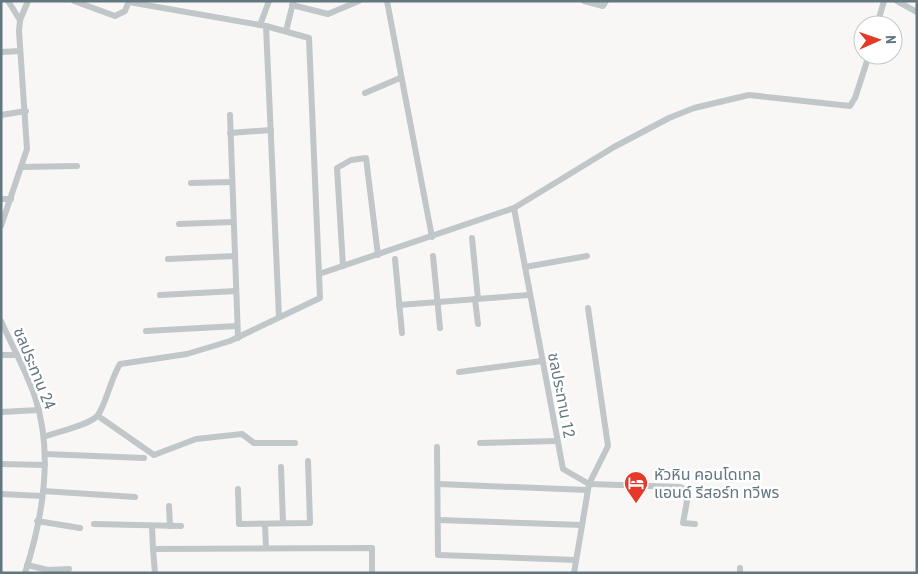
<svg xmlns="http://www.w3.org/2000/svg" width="918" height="574" font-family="'Roboto Condensed','Noto Sans Thai',sans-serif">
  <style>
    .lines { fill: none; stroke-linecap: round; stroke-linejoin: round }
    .minor { stroke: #c1c6c9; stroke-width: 6 }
    .labels { text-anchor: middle; stroke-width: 5; stroke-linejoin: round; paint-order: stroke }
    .street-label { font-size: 16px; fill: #637780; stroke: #fff }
    .poi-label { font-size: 16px; fill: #637780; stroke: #fff; text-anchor: start }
  </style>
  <rect width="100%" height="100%" fill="#f8f7f5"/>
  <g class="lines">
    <g class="minor">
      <path d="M8,1L20,20"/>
      <path d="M74,1L115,16L125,11L129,1"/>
      <path d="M387,1L432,237"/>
      <path d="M584,1L603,6L606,1"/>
      <path d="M897,1L917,12"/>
      <path d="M292,5L328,14L359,1"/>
      <path d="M260,25L269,1"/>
      <path d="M877,25L884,1"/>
      <path d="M266,26L279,317"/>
      <path d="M286,31L293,3"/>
      <path d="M1,52L20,51"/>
      <path d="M365,93L400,78"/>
      <path d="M1,115L26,111"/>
      <path d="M230,115L238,338"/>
      <path d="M230,133L271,130"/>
      <path d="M21,167L77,166"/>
      <path d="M191,183L232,182"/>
      <path d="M1,199H11"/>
      <path d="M514,208L563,469L589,484L574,573"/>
      <path d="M179,224L233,222"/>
      <path d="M1,226L27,149L19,31L20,20L28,1"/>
      <path d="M472,238L478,299"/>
      <path d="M433,256L440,328"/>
      <path d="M168,259L235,256"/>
      <path d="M395,259L402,333"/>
      <path d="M343,266L337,168L351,160L366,158L378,255"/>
      <path d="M525,267L587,256"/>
      <path d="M319,274L514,208L614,147L669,118L694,108L749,95L850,106L855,98L869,55"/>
      <path d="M160,295L236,291"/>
      <path d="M475,299L478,324"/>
      <path d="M399,305L529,295"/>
      <path d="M588,308L608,446L589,484L680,487L684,489L687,501L683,523L695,524"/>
      <path d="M1,321C12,346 26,371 35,397C54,454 43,517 25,573"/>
      <path d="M146,331L237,326"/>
      <path d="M1,355H17"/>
      <path d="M459,372L542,361"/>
      <path d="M1,412L39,410"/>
      <path d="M98,416L154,455L196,439L242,434L254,443H295"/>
      <path d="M44,437C56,432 91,425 98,415C107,402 110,380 120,364L187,354L230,341L320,298L309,38L266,26L129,2"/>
      <path d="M480,443L557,441"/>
      <path d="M437,447L438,555L576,560"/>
      <path d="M45,454L144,458"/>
      <path d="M1,464L45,465"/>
      <path d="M281,467L283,523"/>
      <path d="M438,484L587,490"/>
      <path d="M238,489L239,524L310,523L308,461"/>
      <path d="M43,491L135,497"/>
      <path d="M1,494L42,496"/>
      <path d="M169,506L170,526"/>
      <path d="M439,520L582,525"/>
      <path d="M37,521L80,528"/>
      <path d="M94,524L181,526"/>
      <path d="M265,524L266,548"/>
      <path d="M152,527L153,549"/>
      <path d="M27,565L48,570L69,569"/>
      <path d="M155,573L153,549L372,548V573"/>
      <path d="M740,573V568"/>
    </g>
  </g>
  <defs>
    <g id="hotel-pin" transform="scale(1.25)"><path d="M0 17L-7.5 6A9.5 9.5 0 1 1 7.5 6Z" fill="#e33a29" stroke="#fff"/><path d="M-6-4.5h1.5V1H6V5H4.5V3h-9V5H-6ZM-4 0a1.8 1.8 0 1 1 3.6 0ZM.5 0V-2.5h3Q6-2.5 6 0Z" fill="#fff"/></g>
  </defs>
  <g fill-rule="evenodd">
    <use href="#hotel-pin" x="636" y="483"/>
  </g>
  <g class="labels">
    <g class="street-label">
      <text transform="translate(35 368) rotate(68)" y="6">ชลประทาน 24</text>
      <text transform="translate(562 395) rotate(79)" y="6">ชลประทาน 12</text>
    </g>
    <g class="poi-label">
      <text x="654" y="480">หัวหิน คอนโดเทล<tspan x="654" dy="18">แอนด์ รีสอร์ท ทวีพร</tspan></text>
    </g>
  </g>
  <rect width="918" height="574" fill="none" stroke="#637780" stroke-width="5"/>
  <g transform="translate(878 40) rotate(88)"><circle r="24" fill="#ffffff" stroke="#c1c9cc"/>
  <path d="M0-4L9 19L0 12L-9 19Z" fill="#e33a29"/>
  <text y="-8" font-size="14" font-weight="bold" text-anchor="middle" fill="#637780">N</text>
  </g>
</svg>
